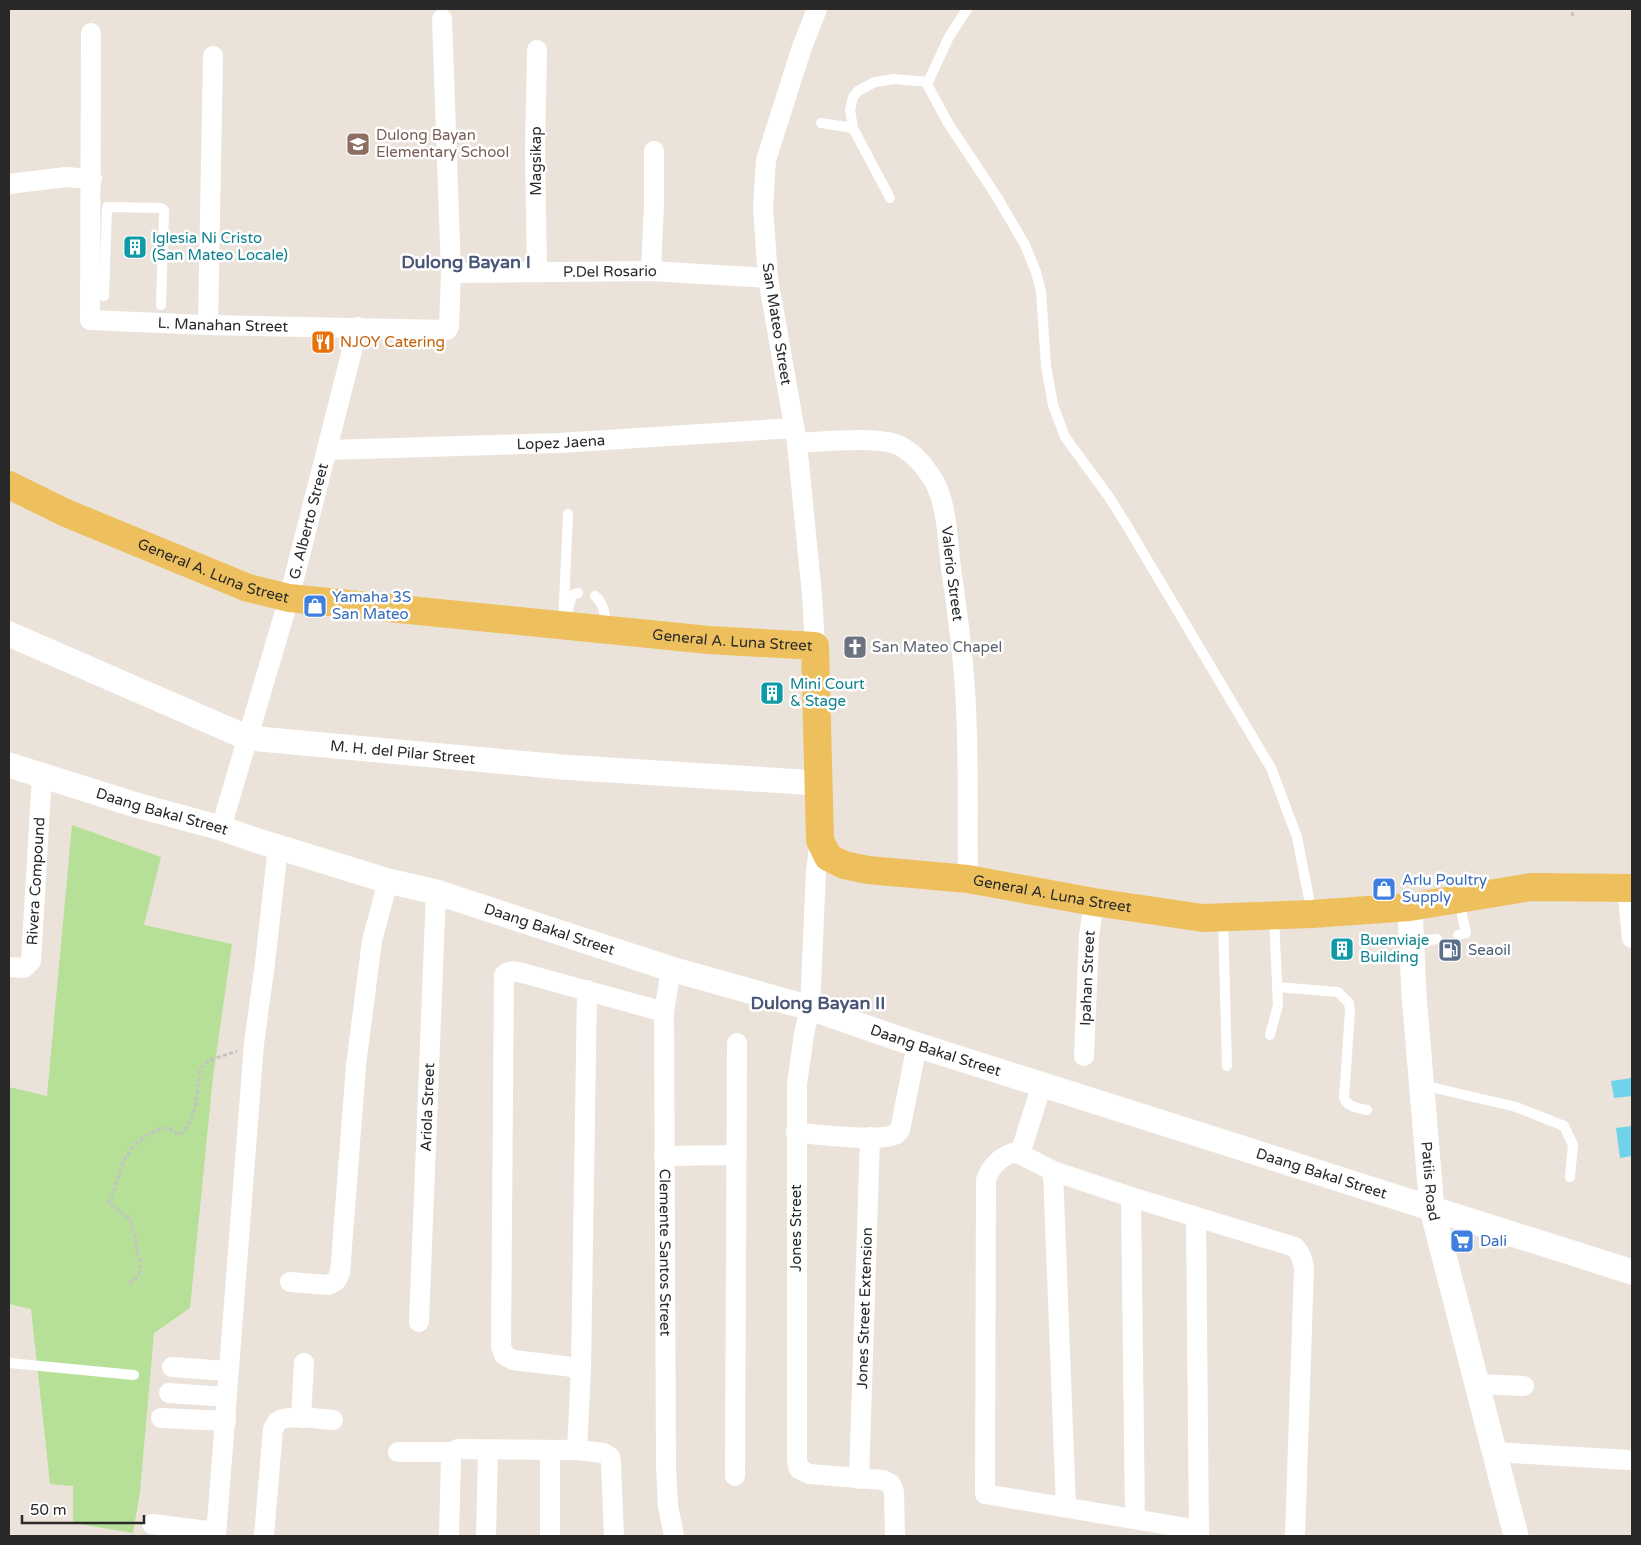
<svg xmlns="http://www.w3.org/2000/svg" width="1641" height="1545" font-family="'Varela Round',sans-serif">
  <style>
    .green { fill: #b6e098 }
    .water { fill: #6fd4eb }
    .lines { fill: none; stroke-linecap: round; stroke-linejoin: round }
    .path { stroke: #c3c3c3; stroke-width: 3; stroke-dasharray: 4 2.5; stroke-linecap: butt }
    .service { stroke: #fff; stroke-width: 10 }
    .minor { stroke: #fff; stroke-width: 20 }
    .tertiary { stroke: #fff; stroke-width: 25 }
    .primary { stroke: #edc05d; stroke-width: 28 }
    .labels { text-anchor: middle; stroke-width: 5; stroke-linejoin: round; paint-order: stroke }
    .education-label { font-size: 15px; fill: #785e54; stroke: #fff; text-anchor: start }
    .street-label { font-size: 15px; fill: #292929; stroke: #fff }
    .culture-label { font-size: 15px; fill: #0d838f; stroke: #fff; text-anchor: start }
    .food-label { font-size: 15px; fill: #c56008; stroke: #fff; text-anchor: start }
    .shop-label { font-size: 15px; fill: #366cbe; stroke: #fff; text-anchor: start }
    .worship-label { font-size: 15px; fill: #5b616d; stroke: #fff; text-anchor: start }
    .service-label { font-size: 15px; fill: #4e5e75; stroke: #fff; text-anchor: start }
    .quarter-label { font-size: 18px; font-weight: bold; fill: #4a5678; stroke: #fff }
  </style>
  <rect width="100%" height="100%" fill="#ebe2da"/>
  <path class="green" d="M72,825L161,857L144,925L232,944L213,1077L190,1308L154,1333L140,1492L133,1533L73,1523V1486L50,1484L31,1309L9,1304V1087L47,1096Z"/>
  <g class="water">
    <path d="M1632,1078V1096L1614,1098L1611,1081Z"/>
    <path d="M1632,1126V1156L1620,1158L1616,1128Z"/>
  </g>
  <g class="lines">
    <g class="path">
      <path d="M1572,16L1574,9"/>
      <path d="M129,1283L138,1277L141,1263L138,1256L134,1232L129,1218L108,1202L111,1198C125,1160 125,1139 168,1127L178,1135C199,1120 196,1092 200,1069L210,1060L237,1051"/>
    </g>
    <g class="service">
      <path d="M967,9L949,37L928,82V86L948,123L997,197L1025,245L1036,272L1041,292L1046,366L1053,405L1065,437L1109,497L1126,524L1271,768L1297,837L1312,914"/>
      <path d="M821,123L853,128"/>
      <path d="M890,198L853,128L850,110L853,97L858,91L875,82L894,79L928,82"/>
      <path d="M104,296L107,207L161,208L164,210V214L161,305"/>
      <path d="M595,596C605,604 605,617 607,629"/>
      <path d="M568,610L572,595L578,593"/>
      <path d="M563,624L568,514"/>
      <path d="M1223,918L1227,1066"/>
      <path d="M1458,935L1466,933L1459,901"/>
      <path d="M1412,942L1437,939"/>
      <path d="M1277,987L1338,992L1349,1003L1350,1011L1344,1098C1347,1107 1358,1108 1367,1110"/>
      <path d="M1270,1035L1278,1005L1274,917"/>
      <path d="M1422,1085L1516,1107L1564,1126L1573,1145L1570,1177"/>
      <path d="M9,1363L134,1375"/>
    </g>
    <g class="minor">
      <path id="s1" d="M91,33L90,320L208,325L447,330L449,327L451,273L442,19"/>
      <path d="M9,184L66,177L92,179"/>
      <path d="M651,271L654,204V151"/>
      <path d="M537,272L535,151L537,50"/>
      <path id="s2" d="M451,273L651,271L768,278"/>
      <path d="M208,325L213,56"/>
      <path id="s3" d="M797,443C821,442 883,435 902,447C916,455 927,469 935,483C947,506 948,542 951,569C958,615 964,662 966,708C969,765 967,822 968,879"/>
      <path id="s4" d="M327,450L559,443L794,428"/>
      <path d="M815,646L812,595L797,443L768,278L763,208L766,160L802,47L817,9"/>
      <path id="s5" d="M221,828L289,598L358,327"/>
      <path d="M820,840L816,871L810,1008L804,1034L797,1084V1461L799,1469L809,1474L883,1480L891,1484L894,1492L895,1536"/>
      <path d="M1627,887L1632,938"/>
      <path id="s6" d="M9,967L24,968L31,961L42,775"/>
      <path id="s7" d="M671,969L664,1012L666,1467L668,1506L674,1536"/>
      <path id="s8" d="M1084,1056L1089,936L1094,902"/>
      <path d="M1042,1084L1020,1154L1012,1153C999,1158 991,1166 986,1180L985,1494L1199,1530"/>
      <path d="M796,1133C818,1134 875,1142 894,1135C898,1134 898,1133 900,1130L917,1045"/>
      <path d="M1020,1154L1053,1171L1131,1197L1295,1247C1301,1254 1302,1259 1304,1268L1295,1536"/>
      <path d="M664,1156L736,1155"/>
      <path d="M1053,1171L1066,1507"/>
      <path d="M1131,1197L1135,1519"/>
      <path d="M1196,1217L1199,1536"/>
      <path d="M290,1282L328,1285L336,1281L340,1273L356,1065L372,941L388,881"/>
      <path id="s9" d="M419,1322L436,892"/>
      <path d="M172,1367L227,1371"/>
      <path d="M581,1368L513,1360L504,1355L501,1346L504,975C510,969 519,972 526,974L664,1012"/>
      <path d="M1477,1384L1524,1386"/>
      <path d="M169,1393L227,1397"/>
      <path d="M161,1418L226,1421"/>
      <path d="M301,1418L304,1363"/>
      <path d="M550,1450V1536"/>
      <path d="M577,1450L581,1368L587,990"/>
      <path d="M398,1452H452"/>
      <path d="M1494,1452L1628,1460"/>
      <path d="M735,1476L737,1043"/>
      <path id="s10" d="M859,1479L870,1137"/>
      <path d="M152,1524L216,1532"/>
      <path d="M216,1536L254,1044L265,963L278,847"/>
      <path d="M264,1536L273,1429C275,1427 275,1424 277,1422C285,1414 322,1419 333,1420"/>
      <path d="M449,1536L451,1457L452,1452L458,1449L577,1450L604,1453L610,1457L611,1464L614,1536"/>
      <path d="M486,1536L488,1450"/>
    </g>
    <g class="tertiary">
      <path id="s11" d="M9,634L248,738L562,767L818,783"/>
      <path id="s12" d="M9,765L136,805L221,828L255,840L388,881L436,892L671,969L810,1008L917,1045L1632,1272"/>
      <path id="s13" d="M1410,907L1414,995L1432,1209L1516,1536"/>
    </g>
    <path class="primary" id="s14" d="M9,485L66,513L248,588L289,598L709,640L815,646L820,840L828,857L844,865L868,870L968,879L1094,902L1203,918L1312,914L1410,907L1531,887L1632,888"/>
  </g>
  <defs>
    <g id="school-square" transform="scale(1.25)"><rect x="-9" y="-9" width="18" height="18" rx="4" fill="#8d6e63" stroke="#fff"/><path d="M0-5L7-2L0 1L-7-2ZM-4 1L0 2.5L4 1V4Q0 6-4 4Z" fill="#fff"/></g>
    <g id="building-square" transform="scale(1.25)"><rect x="-9" y="-9" width="18" height="18" rx="4" fill="#0f9aa8" stroke="#fff"/><path d="M-4-6H4V6H1V3H-1V6H-4ZM-2.5-4.3h1.7v1.8h-1.7ZM.8-4.3h1.7v1.8H.8ZM-2.5-1h1.7V.8h-1.7ZM.8-1h1.7V.8H.8Z" fill="#fff"/></g>
    <g id="restaurant-square" transform="scale(1.25)"><rect x="-9" y="-9" width="18" height="18" rx="4" fill="#e8710a" stroke="#fff"/><path d="M-5-6h1v4h1v-4h1v4h1v-4h1v5L-1.5 .5V6h-2V.5L-5-1ZM5-6V6H3V1.5H1.5Q1.5-4 5-6Z" fill="#fff"/></g>
    <g id="shop-square" transform="scale(1.25)"><rect x="-9" y="-9" width="18" height="18" rx="4" fill="#3f7fe0" stroke="#fff"/><path d="M-5-2.5h2.3a2.7 3.5 0 0 1 5.4 0H5L5.5 6h-11ZM-1.5-2.5h3a1.5 2.3 0 0 0-3 0Z" fill="#fff"/></g>
    <g id="church-square" transform="scale(1.25)"><rect x="-9" y="-9" width="18" height="18" rx="4" fill="#6b7280" stroke="#fff"/><path d="M-1.2-6h2.4v3.5h3.3v2.4h-3.3V6h-2.4V-.1h-3.3v-2.4h3.3Z" fill="#fff"/></g>
    <g id="fuel-square" transform="scale(1.25)"><rect x="-9" y="-9" width="18" height="18" rx="4" fill="#5c6f8a" stroke="#fff"/><path d="M-5.5-6h7V0h2V4h1.3V-2.5L3-4.5l.8-.8L6-3V5H2.5V1h-1V6h-7ZM-4.2-4.7v3.2H.2V-4.7Z" fill="#fff"/></g>
    <g id="supermarket-square" transform="scale(1.25)"><rect x="-9" y="-9" width="18" height="18" rx="4" fill="#3f7fe0" stroke="#fff"/><path d="M-6-5.5h2.5l.6 2H6L4.5 2H-2.5L-4.4-4H-6ZM-1.5 3.2a1.3 1.3 0 1 0 .1 0ZM3 3.2a1.3 1.3 0 1 0 .1 0Z" fill="#fff"/></g>
  </defs>
  <g fill-rule="evenodd">
    <use href="#school-square" x="358" y="144"/>
    <use href="#building-square" x="135" y="247"/>
    <use href="#restaurant-square" x="323" y="342"/>
    <use href="#shop-square" x="315" y="606"/>
    <use href="#church-square" x="855" y="647"/>
    <use href="#building-square" x="772" y="693"/>
    <use href="#shop-square" x="1384" y="889"/>
    <use href="#building-square" x="1342" y="949"/>
    <use href="#fuel-square" x="1450" y="950"/>
    <use href="#supermarket-square" x="1462" y="1241"/>
  </g>
  <g class="labels">
    <g class="education-label">
      <text x="376" y="140">Dulong Bayan<tspan x="376" dy="17">Elementary School</tspan></text>
    </g>
    <g class="street-label">
      <text transform="translate(536 161) rotate(-90)" y="5">Magsikap</text>
      <text dy="5" stroke="none"><textPath href="#s2" startOffset="159">P.Del Rosario</textPath></text>
      <text dy="5" stroke="none"><textPath href="#s1" startOffset="420">L. Manahan Street</textPath></text>
      <text transform="translate(777 324) rotate(81)" y="5">San Mateo Street</text>
      <text dy="5" stroke="none"><textPath href="#s4" startOffset="234">Lopez Jaena</textPath></text>
      <text dy="5" stroke="none"><textPath href="#s5" startOffset="319">G. Alberto Street</textPath></text>
      <text dy="5" stroke="none"><textPath href="#s14" startOffset="222">General A. Luna Street</textPath></text>
      <text dy="5" stroke="none"><textPath href="#s3" startOffset="248">Valerio Street</textPath></text>
      <text dy="5" stroke="none"><textPath href="#s14" startOffset="748">General A. Luna Street</textPath></text>
      <text dy="5" stroke="none"><textPath href="#s11" startOffset="416">M. H. del Pilar Street</textPath></text>
      <text dy="5" stroke="none"><textPath href="#s12" startOffset="160">Daang Bakal Street</textPath></text>
      <text dy="5" stroke="none"><textPath href="#s6" startOffset="105">Rivera Compound</textPath></text>
      <text dy="5" stroke="none"><textPath href="#s14" startOffset="1272">General A. Luna Street</textPath></text>
      <text dy="5" stroke="none"><textPath href="#s12" startOffset="565">Daang Bakal Street</textPath></text>
      <text dy="5" stroke="none"><textPath href="#s8" startOffset="78">Ipahan Street</textPath></text>
      <text dy="5" stroke="none"><textPath href="#s12" startOffset="970">Daang Bakal Street</textPath></text>
      <text dy="5" stroke="none"><textPath href="#s9" startOffset="215">Ariola Street</textPath></text>
      <text dy="5" stroke="none"><textPath href="#s12" startOffset="1375">Daang Bakal Street</textPath></text>
      <text dy="5" stroke="none"><textPath href="#s13" startOffset="275">Patiis Road</textPath></text>
      <text transform="translate(796 1228) rotate(-90)" y="5">Jones Street</text>
      <text dy="5" stroke="none"><textPath href="#s7" startOffset="284">Clemente Santos Street</textPath></text>
      <text dy="5" stroke="none"><textPath href="#s10" startOffset="171">Jones Street Extension</textPath></text>
    </g>
    <g class="culture-label">
      <text x="152" y="243">Iglesia Ni Cristo<tspan x="152" dy="17">(San Mateo Locale)</tspan></text>
      <text x="790" y="689">Mini Court<tspan x="790" dy="17">&amp; Stage</tspan></text>
      <text x="1360" y="945">Buenviaje<tspan x="1360" dy="17">Building</tspan></text>
    </g>
    <g class="food-label">
      <text x="340" y="347">NJOY Catering</text>
    </g>
    <g class="shop-label">
      <text x="332" y="602">Yamaha 3S<tspan x="332" dy="17">San Mateo</tspan></text>
      <text x="1402" y="885">Arlu Poultry<tspan x="1402" dy="17">Supply</tspan></text>
      <text x="1480" y="1246">Dali</text>
    </g>
    <g class="worship-label">
      <text x="872" y="652">San Mateo Chapel</text>
    </g>
    <g class="service-label">
      <text x="1468" y="955">Seaoil</text>
    </g>
    <g class="quarter-label">
      <text x="466" y="268">Dulong Bayan I</text>
      <text x="818" y="1009">Dulong Bayan II</text>
    </g>
  </g>
  <rect width="1641" height="1545" fill="none" stroke="#292929" stroke-width="20"/>
  <path d="M22 1515v8h122v-8" fill="none" stroke="#292929" stroke-width="2.5"/>
  <text x="30" y="1515" font-size="15" fill="#292929" stroke="#ffffff" stroke-width="4" paint-order="stroke">50 m</text>
</svg>
